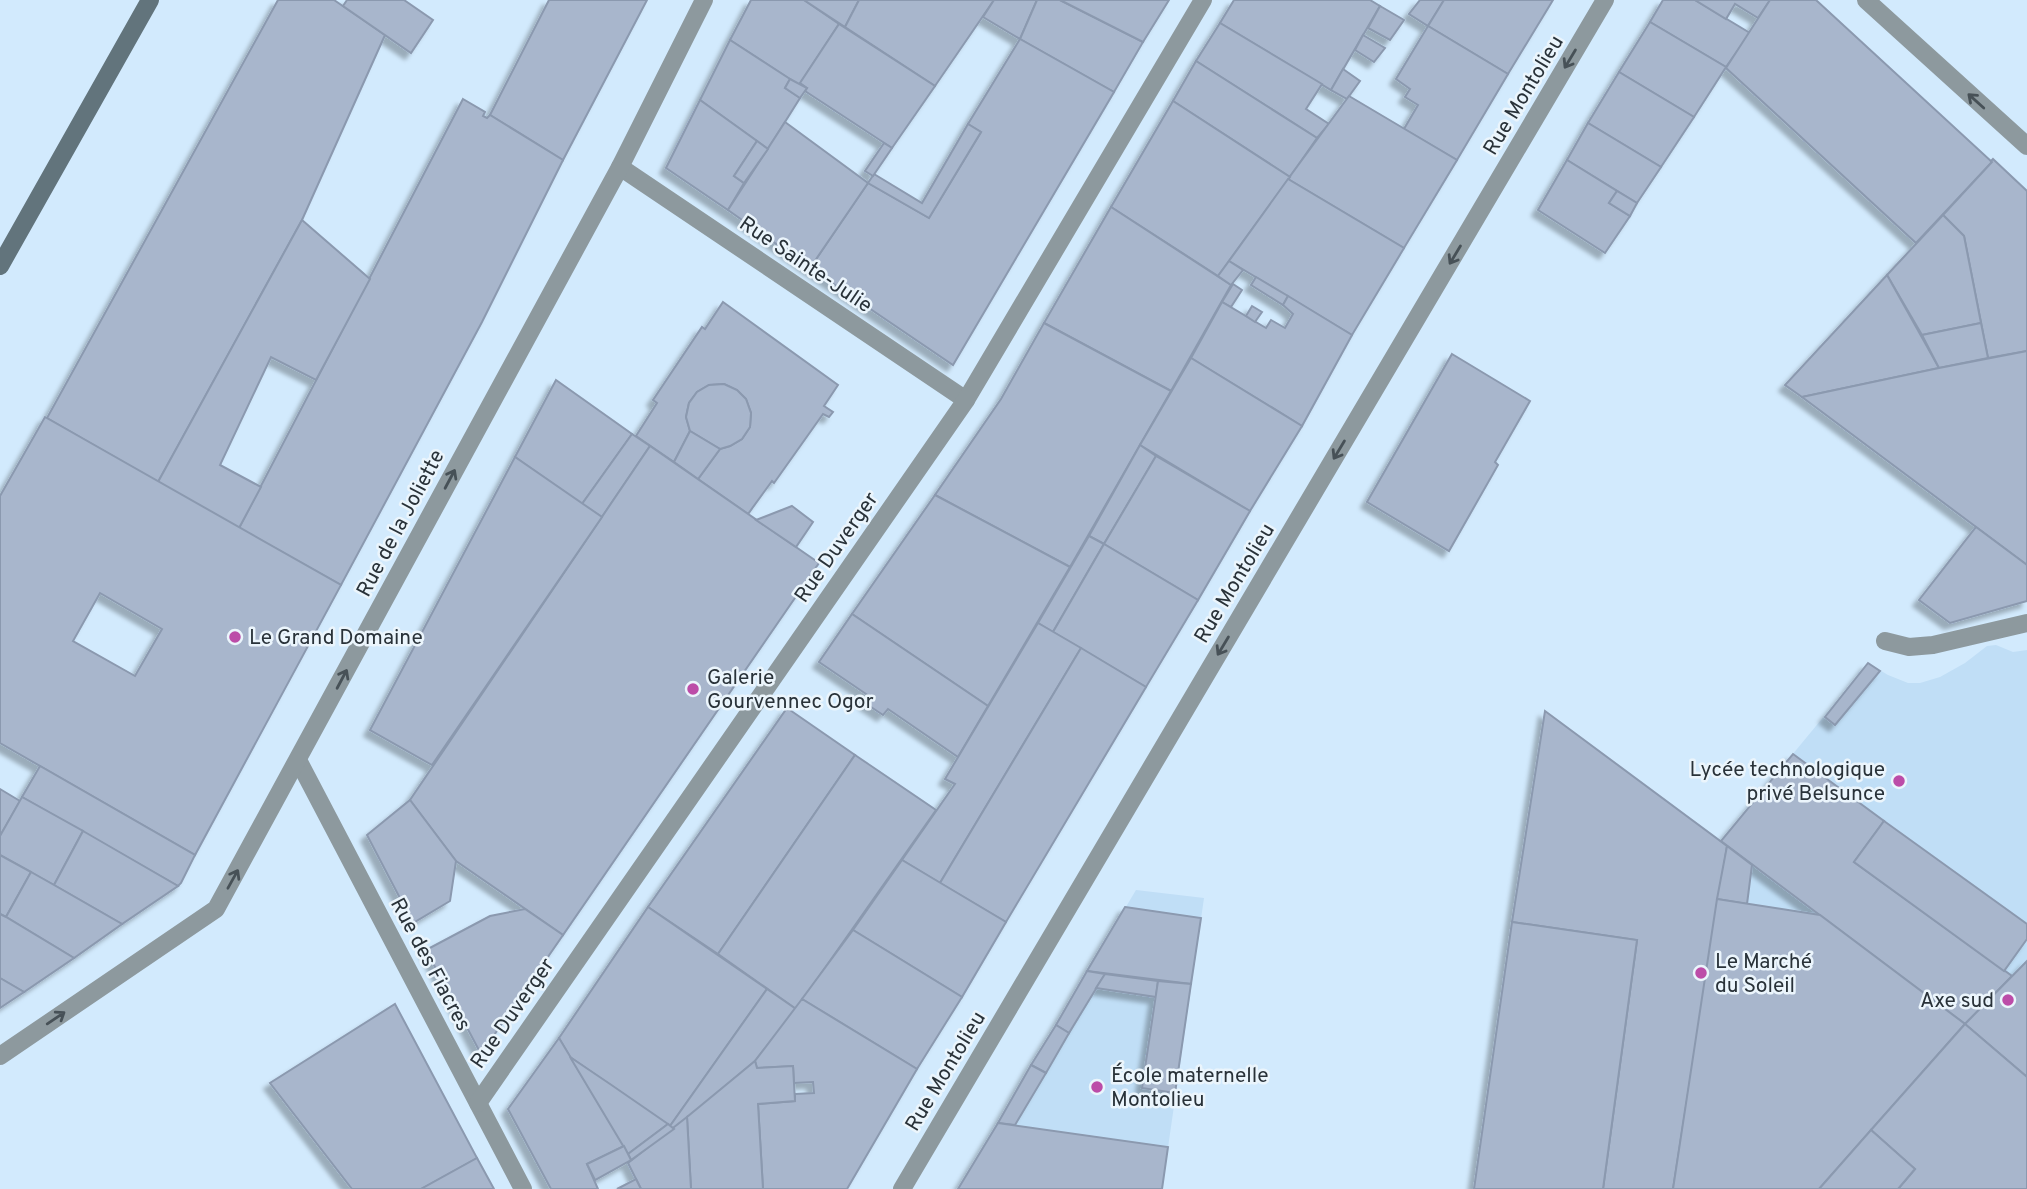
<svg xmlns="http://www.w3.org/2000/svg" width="2027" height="1189" font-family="Overpass,sans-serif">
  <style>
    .built { fill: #c0def6 }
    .building { fill: #a8b6cc; stroke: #8b99af; stroke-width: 2; fill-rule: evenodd; filter: url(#shadow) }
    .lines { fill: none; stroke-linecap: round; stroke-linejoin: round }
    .lane { stroke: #8d999e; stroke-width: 18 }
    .street { stroke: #8d999e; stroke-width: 18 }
    .secondary { stroke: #62747c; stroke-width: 18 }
    .oneway { stroke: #475157 }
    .poi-dot { fill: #bc4ca8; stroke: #ebf5fc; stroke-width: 2.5 }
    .labels { text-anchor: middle; stroke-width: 5; stroke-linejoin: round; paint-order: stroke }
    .street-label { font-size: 21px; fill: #293239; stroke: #ebf5fc }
    .poi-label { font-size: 21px; fill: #293239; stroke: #ebf5fc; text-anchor: start }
  </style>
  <defs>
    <filter id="shadow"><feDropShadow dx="-6" dy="6" stdDeviation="2" flood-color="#0004"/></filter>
  </defs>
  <rect width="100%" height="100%" fill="#d2eafd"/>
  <g class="built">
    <path d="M1996,645L2013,652L2027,650V962L1965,1024L1819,1189H1474L1545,711L1721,841L1868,663L1888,675L1908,683H1920L1940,677L1965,663L1987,646Z"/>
    <path d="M1136,890L1204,898L1162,1189H958Z"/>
  </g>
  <g class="building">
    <path d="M278,0H334L385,35L302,220L158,482L47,418Z"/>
    <path d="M347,0H404L433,20L411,53L343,6Z"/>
    <path d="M549,0H647L563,160L490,115Z"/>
    <path d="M751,0H804L839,24L799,85L730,40Z"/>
    <path d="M804,0H859L845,27Z"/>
    <path d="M859,0H994L935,86L845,27Z"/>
    <path d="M994,0H1037L1020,39L983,17Z"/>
    <path d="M1037,0H1060L1143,42L1114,92L1020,39Z"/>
    <path d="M1060,0H1169L1143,42Z"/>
    <path d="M1234,0H1370L1380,6L1331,90L1220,23Z"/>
    <path d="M1420,0H1444L1428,26L1409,14Z"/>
    <path d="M1444,0H1553L1508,74L1428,26Z"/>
    <path d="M1663,0H1695L1750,33L1726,67L1650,22Z"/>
    <path d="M1695,0H1770L1758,18L1735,4L1726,19Z"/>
    <path d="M1770,0H1816L1992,162L1916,243L1726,68Z"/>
    <path d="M1380,6L1404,20L1390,40L1368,28Z"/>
    <path d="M1650,22L1726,67L1694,117L1619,72Z"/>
    <path d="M1220,23L1322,84L1306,109L1329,124L1317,138L1196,61Z"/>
    <path d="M839,24L935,86L892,148L805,91L807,88L800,83Z"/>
    <path d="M1428,26L1508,74L1457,160L1404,129L1418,105L1405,97L1410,89L1396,79Z"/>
    <path d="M1363,35L1385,48L1374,62L1355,50Z"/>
    <path d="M1020,39L1114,92L953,365L810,268L868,183L929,218L981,132L968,124Z"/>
    <path d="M730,40L790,79L785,88L800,98L768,149L700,100Z"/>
    <path d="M1196,61L1317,138L1290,177L1173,101Z"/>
    <path d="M1343,69L1360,81L1347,99L1331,90Z"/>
    <path d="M1619,72L1694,117L1661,167L1588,123Z"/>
    <path d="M790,79L807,88L800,98L785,88Z"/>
    <path d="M1349,96L1457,160L1404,248L1288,179Z"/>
    <path d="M463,99L485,112L483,116L487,118L490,115L563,160L482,322L341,585L239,528Z"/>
    <path d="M700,100L757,141L734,176L744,183L728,210L666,168Z"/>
    <path d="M1173,101L1290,177L1218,276L1111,207Z"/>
    <path d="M785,122L868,183L810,268L728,210Z"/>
    <path d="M1588,123L1661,167L1637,203L1567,160Z"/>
    <path d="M968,124L981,132L929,218L868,183L874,174L922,203Z"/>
    <path d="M757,141L768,149L744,183L734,176Z"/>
    <path d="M884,143L892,148L873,176L865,171Z"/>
    <path d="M1993,159L2027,191V351L1988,358L1964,236L1943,215L1992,162L1991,161Z"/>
    <path d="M1567,160L1617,191L1609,203L1630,216L1605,253L1538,210Z"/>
    <path d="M1288,179L1404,248L1352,335L1229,261Z"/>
    <path d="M1617,191L1637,203L1630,216L1609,203Z"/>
    <path d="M1111,207L1231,285L1171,391L1044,323Z"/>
    <path d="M1943,215L1964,236L1981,323L1922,335L1887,275Z"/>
    <path d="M302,220L370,279L316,380L271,357L220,465L261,487L239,528L158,482Z"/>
    <path d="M1229,261L1243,270L1231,285L1218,276Z"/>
    <path d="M1887,275L1939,368L1802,397L1785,385Z"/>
    <path d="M1256,277L1288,296L1283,305L1251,285Z"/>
    <path d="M1233,284L1242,290L1231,307L1222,302Z"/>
    <path d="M1288,296L1352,335L1302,426L1191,358L1222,302L1266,328L1271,320L1285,328L1293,314L1283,305Z"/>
    <path d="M723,302L838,385L824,406L833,412L829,417L823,414L774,483L772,481L748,514L698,479L720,449L730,446L742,439L750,427L751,413L746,399L737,390L724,384L709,385L697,392L689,403L686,417L690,431L674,462L636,436L657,403L653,400L702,327L705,329Z"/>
    <path d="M1252,306L1262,312L1255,322L1246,316Z"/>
    <path d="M1044,323L1171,391L1070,567L935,495L1001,399Z"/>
    <path d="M1981,323L1988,358L1939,368L1922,335Z"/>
    <path d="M2027,351V565L1802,397L1939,368Z"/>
    <path d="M1452,354L1530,401L1495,462L1498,465L1449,551L1367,502Z"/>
    <path d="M1191,358L1302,426L1250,511L1140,445Z"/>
    <path d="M556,380L632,434L582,504L515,457Z"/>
    <path d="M724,384L737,390L746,399L751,413L750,427L742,439L730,446L720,449L690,431L686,417L689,403L697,392L709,385Z"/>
    <path d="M45,417L341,585L195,855L0,743V496ZM100,593L162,629L135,676L73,641Z"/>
    <path d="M690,431L720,449L698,479L674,462Z"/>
    <path d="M632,434L650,446L602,517L582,504Z"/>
    <path d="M1140,445L1156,456L1104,544L1089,536Z"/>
    <path d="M650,446L819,563L563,935L456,861L410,800Z"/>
    <path d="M1156,456L1250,511L1198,600L1104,544Z"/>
    <path d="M515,457L602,517L432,765L370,730Z"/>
    <path d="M935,495L1070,567L988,706L852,614Z"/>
    <path d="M792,506L813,522L796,547L756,520Z"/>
    <path d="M1976,527L2027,565V601L1950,623L1919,600Z"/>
    <path d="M1089,536L1104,544L1053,632L1038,623Z"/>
    <path d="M1104,544L1198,600L1146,687L1053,632Z"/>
    <path d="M852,614L988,706L958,757L888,709L883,715L865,703L869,696L819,662Z"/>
    <path d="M1038,623L1081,648L940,883L902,860L955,784L945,779Z"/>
    <path d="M1081,648L1146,687L1006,922L940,883Z"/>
    <path d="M1868,663L1880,671L1835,725L1825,717Z"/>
    <path d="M787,708L855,755L718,954L648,907Z"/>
    <path d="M1545,711L1727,846L1673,1189H1603L1637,940L1512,922Z"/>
    <path d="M1793,754L1884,821L1854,862L2012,976L1965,1024L1721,841Z"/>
    <path d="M855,755L936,810L796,1009L718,954Z"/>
    <path d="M40,766L195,855L181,883L178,886L22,797Z"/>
    <path d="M0,789L20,801L0,836Z"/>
    <path d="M22,797L83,831L54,885L0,855V836Z"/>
    <path d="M410,800L456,861L450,901L413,923L367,835Z"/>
    <path d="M1884,821L2027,924V939L2004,971L1854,862Z"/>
    <path d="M83,831L178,886L122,924L54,885Z"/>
    <path d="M1727,846L1752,865L1747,904L1717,899Z"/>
    <path d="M0,855L31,872L6,917L0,914Z"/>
    <path d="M902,860L1006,922L962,997L853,930Z"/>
    <path d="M31,872L54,885L122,924L74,958L6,917Z"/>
    <path d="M1717,899L1820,915L1965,1024L1819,1189H1673Z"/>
    <path d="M648,907L767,989L670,1126L570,1057L559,1038Z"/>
    <path d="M1125,907L1201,918L1191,984L1087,971Z"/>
    <path d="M525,909L563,935L481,1054L426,950L490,916Z"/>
    <path d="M0,914L6,917L74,958L24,992L0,978Z"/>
    <path d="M1512,922L1637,940L1603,1189H1474Z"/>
    <path d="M853,930L962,997L917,1069L802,999Z"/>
    <path d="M2027,961V1077L1965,1024Z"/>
    <path d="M1087,971L1105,974L1069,1033L1056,1025Z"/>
    <path d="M1105,974L1158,981L1156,997L1096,988Z"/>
    <path d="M0,978L24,992L0,1008Z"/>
    <path d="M1158,981L1191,984L1175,1093L1142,1088Z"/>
    <path d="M767,989L796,1009L755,1061L674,1129L670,1126Z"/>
    <path d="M802,999L917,1069L847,1189H763L758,1104L795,1101V1094L814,1093L813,1082L794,1083L793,1066L757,1068L755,1061Z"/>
    <path d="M395,1004L477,1158L421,1189H352L270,1083Z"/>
    <path d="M1965,1024L2027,1077V1189H1898L1915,1169L1871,1130Z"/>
    <path d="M1056,1025L1069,1033L1046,1073L1031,1065Z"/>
    <path d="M559,1038L624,1146L587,1164L598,1189H551L508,1109Z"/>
    <path d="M570,1057L610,1084L668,1124L628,1154Z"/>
    <path d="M755,1061L757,1068L793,1066L795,1101L758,1104L763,1189H691L687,1117Z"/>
    <path d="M1031,1065L1046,1073L1015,1125L998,1123Z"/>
    <path d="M687,1117L691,1189H641L628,1163Z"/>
    <path d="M998,1123L1168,1147L1162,1189H958Z"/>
    <path d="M668,1124L674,1129L631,1160L628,1154Z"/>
    <path d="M1871,1130L1915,1169L1898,1189H1819Z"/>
    <path d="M624,1146L631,1160L595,1180L587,1164Z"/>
    <path d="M477,1158L494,1189H421Z"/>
    <path d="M636,1179L641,1189H617Z"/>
  </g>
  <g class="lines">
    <path class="lane" d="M1885,641L1909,647L1933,645L2027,623"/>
    <g class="street">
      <path d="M1866,0L2027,146"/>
      <path d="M620,167L966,400"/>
      <path d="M298,760L523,1189"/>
      <path d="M0,1056L216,909L620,167L704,0"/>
      <path d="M478,1103L966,400L1203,0"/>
      <path d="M902,1189L1605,0"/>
    </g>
    <path class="secondary" d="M0,266L150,0"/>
  </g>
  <defs><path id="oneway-shaft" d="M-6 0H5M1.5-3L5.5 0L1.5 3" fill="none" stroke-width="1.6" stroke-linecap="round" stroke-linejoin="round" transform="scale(1.75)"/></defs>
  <g class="oneway">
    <use href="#oneway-shaft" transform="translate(1570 59) rotate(121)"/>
    <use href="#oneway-shaft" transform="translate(1976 101) rotate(-138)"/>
    <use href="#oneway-shaft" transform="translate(1455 255) rotate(121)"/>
    <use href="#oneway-shaft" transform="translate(1339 450) rotate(121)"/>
    <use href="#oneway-shaft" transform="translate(450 479) rotate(-62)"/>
    <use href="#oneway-shaft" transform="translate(1223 646) rotate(121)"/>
    <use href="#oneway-shaft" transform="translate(342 679) rotate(-62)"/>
    <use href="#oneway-shaft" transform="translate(233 879) rotate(-61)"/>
    <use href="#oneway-shaft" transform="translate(56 1018) rotate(-34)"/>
  </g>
  <g class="poi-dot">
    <circle cx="235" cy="637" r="7"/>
    <circle cx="693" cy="689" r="7"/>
    <circle cx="1899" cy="781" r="7"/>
    <circle cx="1701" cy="973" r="7"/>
    <circle cx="2008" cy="1000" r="7"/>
    <circle cx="1097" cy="1087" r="7"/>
  </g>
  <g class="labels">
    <g class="street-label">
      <text transform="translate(1523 95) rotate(-59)" y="7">Rue Montolieu</text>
      <text transform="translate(806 264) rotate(34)" y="7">Rue Sainte-Julie</text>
      <text transform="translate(400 523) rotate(-62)" y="7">Rue de la Joliette</text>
      <text transform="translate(836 547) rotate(-55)" y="7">Rue Duverger</text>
      <text transform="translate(1234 583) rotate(-59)" y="7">Rue Montolieu</text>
      <text transform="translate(431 964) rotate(62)" y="7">Rue des Fiacres</text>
      <text transform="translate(512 1013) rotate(-55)" y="7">Rue Duverger</text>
      <text transform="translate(945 1071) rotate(-59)" y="7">Rue Montolieu</text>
    </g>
    <g class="poi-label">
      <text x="249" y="644">Le Grand Domaine</text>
      <text x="707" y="684">Galerie<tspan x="707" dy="24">Gourvennec Ogor</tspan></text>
      <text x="1885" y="776" text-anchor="end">Lycée technologique<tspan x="1885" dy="24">privé Belsunce</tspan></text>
      <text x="1715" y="968">Le Marché<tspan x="1715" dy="24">du Soleil</tspan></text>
      <text x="1994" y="1007" text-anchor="end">Axe sud</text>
      <text x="1111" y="1082">École maternelle<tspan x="1111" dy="24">Montolieu</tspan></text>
    </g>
  </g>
</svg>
